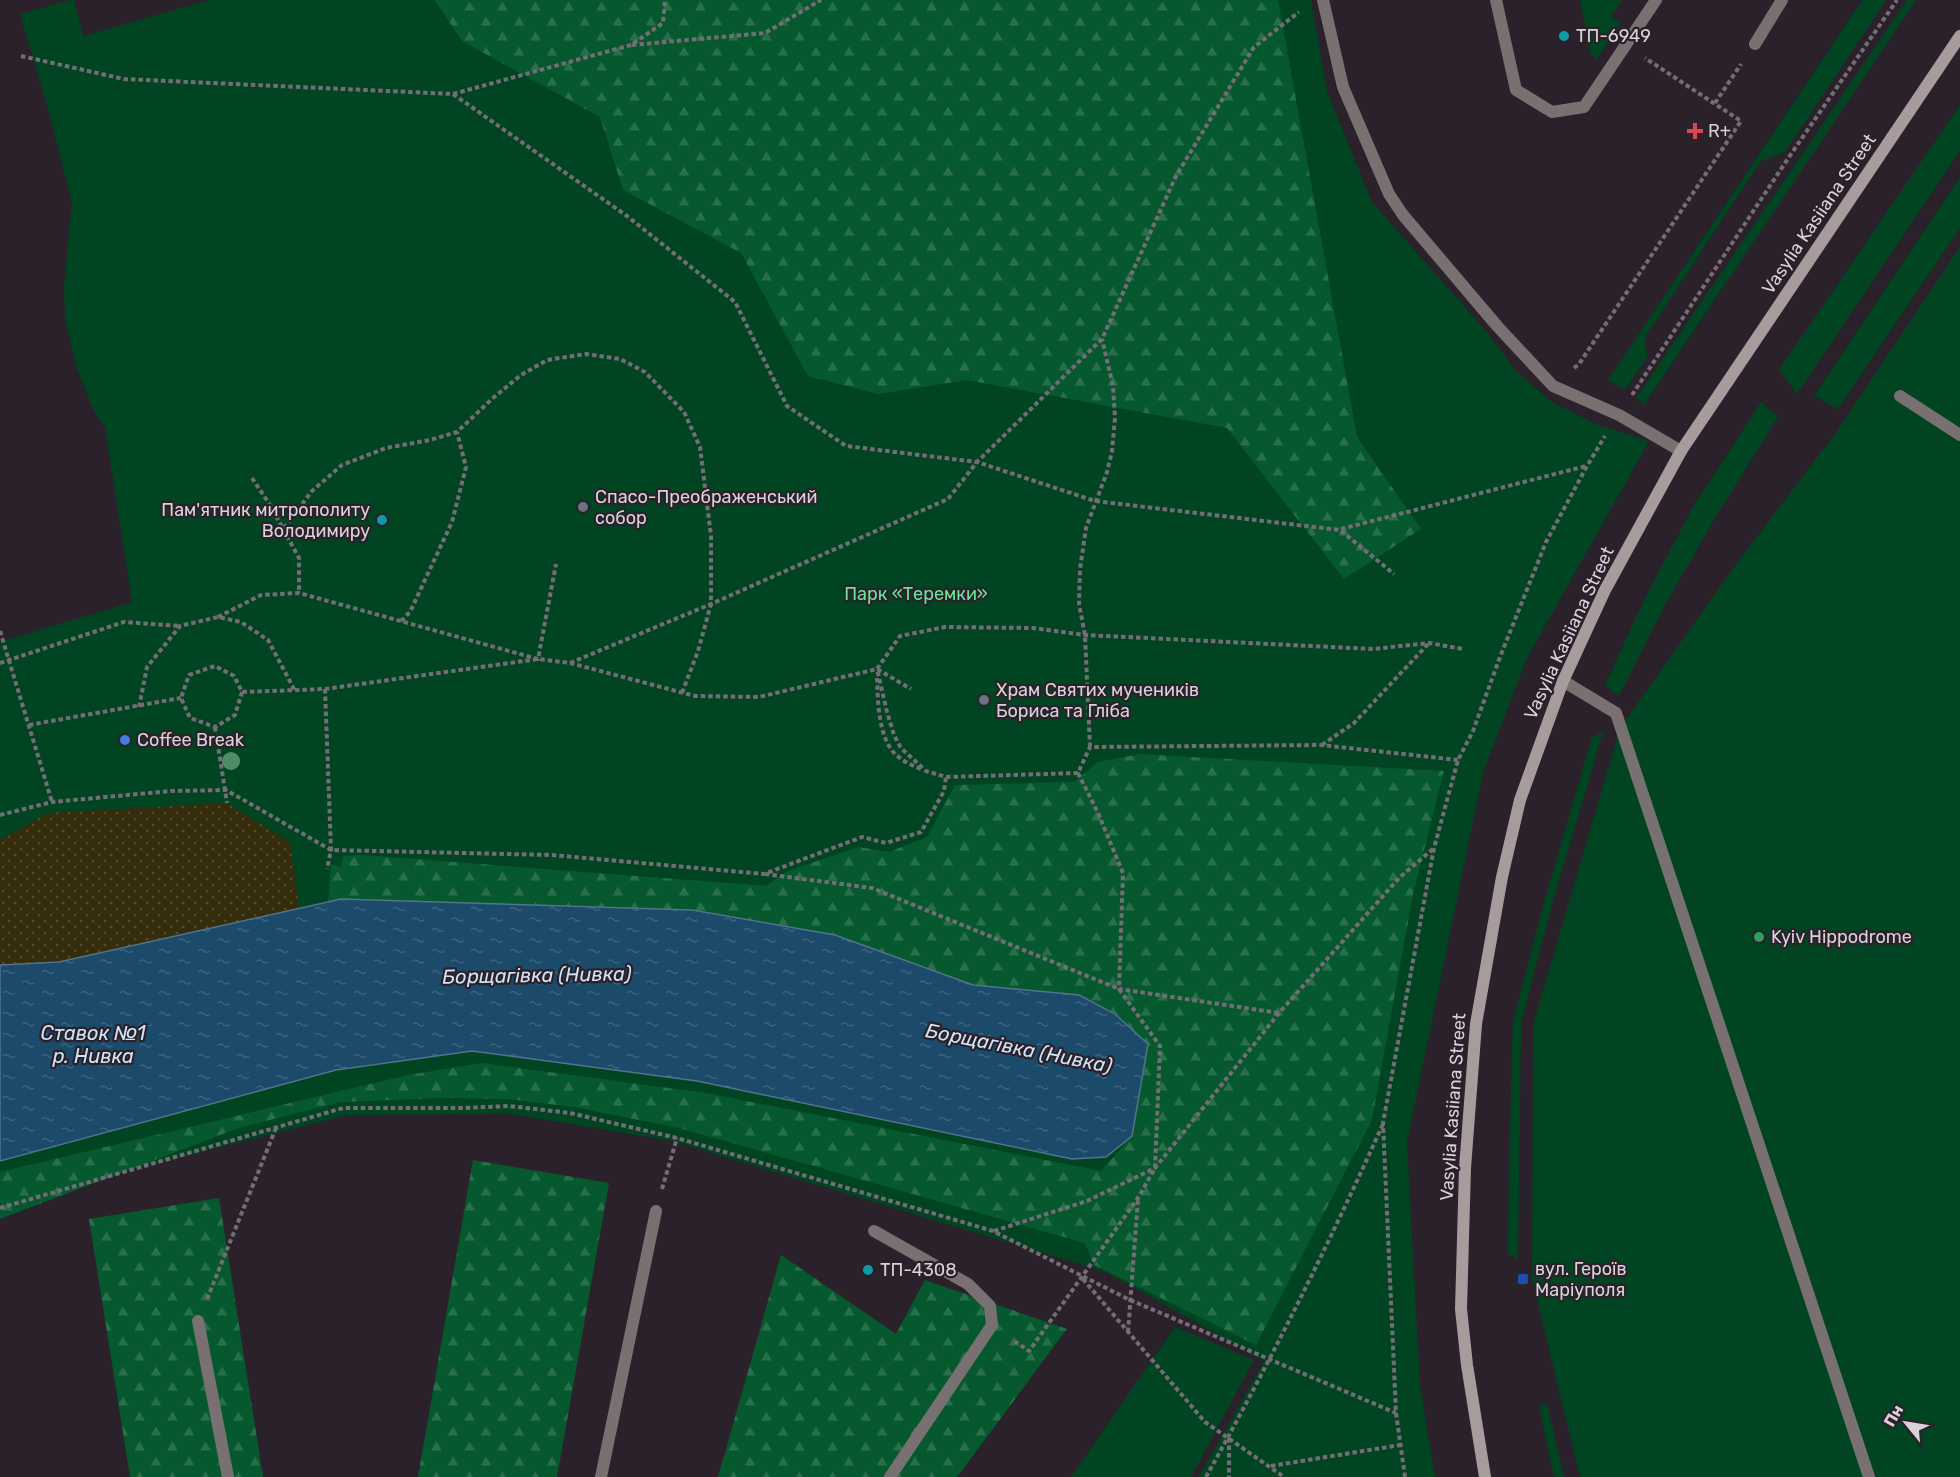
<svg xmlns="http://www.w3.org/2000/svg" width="1960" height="1477" font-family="Rubik,sans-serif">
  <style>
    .green { fill: #014422 }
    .forest { fill: url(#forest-firs) }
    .sand { fill: url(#sand-dots) }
    .water { fill: url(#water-ripples); stroke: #54738b; stroke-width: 1.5 }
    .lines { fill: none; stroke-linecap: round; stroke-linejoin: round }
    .path { stroke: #756d75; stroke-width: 4; stroke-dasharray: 4.5 3; stroke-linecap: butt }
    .lane { stroke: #787071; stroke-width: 12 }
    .secondary { stroke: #a79b9c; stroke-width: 12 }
    .tree { fill: #4e8c66 }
    .culture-dot { fill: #0f9aa8; stroke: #2b212a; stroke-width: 2 }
    .health-dot { fill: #e0444e; stroke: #2b212a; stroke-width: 2 }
    .worship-dot { fill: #6b7280; stroke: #2b212a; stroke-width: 2 }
    .shop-dot { fill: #3f7fe0; stroke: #2b212a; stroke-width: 2 }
    .leisure-dot { fill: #2e9e5b; stroke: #2b212a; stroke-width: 2 }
    .transit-dot { fill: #1a4fb4; stroke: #2b212a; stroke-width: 2 }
    .labels { text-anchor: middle; stroke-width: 4.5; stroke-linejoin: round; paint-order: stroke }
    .poi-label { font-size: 18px; fill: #d9d3d9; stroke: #2b212a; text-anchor: start }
    .street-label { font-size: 18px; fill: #d9d3d9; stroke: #2b212a }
    .park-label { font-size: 18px; fill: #6ae497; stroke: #2b212a }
    .water-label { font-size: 20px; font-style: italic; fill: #d0e4f5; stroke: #2b212a }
  </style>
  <defs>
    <pattern id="forest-firs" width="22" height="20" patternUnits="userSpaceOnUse" patternTransform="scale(1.5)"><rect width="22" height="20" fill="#06582e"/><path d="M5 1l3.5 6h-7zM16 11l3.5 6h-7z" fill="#2a6f4c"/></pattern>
    <pattern id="sand-dots" width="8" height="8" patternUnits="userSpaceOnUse" patternTransform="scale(1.5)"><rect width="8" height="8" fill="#342c0a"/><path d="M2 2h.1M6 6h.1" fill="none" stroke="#514a2d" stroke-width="1.8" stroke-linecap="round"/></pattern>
    <pattern id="water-ripples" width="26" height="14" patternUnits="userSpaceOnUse" patternTransform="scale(1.5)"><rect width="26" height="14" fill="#1b4a6a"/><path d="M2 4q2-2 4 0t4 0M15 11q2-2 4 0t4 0" fill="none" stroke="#3c637f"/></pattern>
  </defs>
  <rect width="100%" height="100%" fill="#2b212a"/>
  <g class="green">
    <path d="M70,0H74L83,36L209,0H1311L1327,91L1372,202L1485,330L1517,372L1551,401L1595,424L1649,441L1527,658L1483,773L1407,1142L1420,1385L1435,1477H1199L1264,1361L1106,1272L672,1141L511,1114L347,1115L0,1203V642L132,602L105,427L93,409L76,366L65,318L64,287L72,202L46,102L20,14Z"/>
    <path d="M1580,0H1622L1611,16L1621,23L1597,59L1591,54Z"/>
    <path d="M1862,0H1886L1785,152L1761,161L1645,337L1647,357L1625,390L1608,380Z"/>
    <path d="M1907,0H1916L1644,405L1636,398Z"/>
    <path d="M1960,105V151L1797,394L1779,370Z"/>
    <path d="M1960,177V228L1838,409L1814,396Z"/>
    <path d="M1960,247V1477H1580L1532,1279L1533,1025L1620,728L1737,563L1835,434Z"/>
    <path d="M1761,402L1778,417L1715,518L1665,605L1619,696L1605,685L1646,596L1693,507Z"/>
    <path d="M1603,732L1552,905L1521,1022L1518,1259L1508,1254L1509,1156L1513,1021L1543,906L1592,737Z"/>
    <path d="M1175,1327L1254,1360L1191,1477H1071Z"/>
    <path d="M1547,1403L1564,1477H1554L1539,1407Z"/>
  </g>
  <g class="forest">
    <path d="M435,0H1278L1357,437L1421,529L1344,579L1227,428L967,380L878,394L808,376L741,253L623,190L600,117L462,41Z"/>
    <path d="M1140,754L1444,771L1413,894L1372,1120L1256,1345L1094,1265L1085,1243L679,1128L574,1107L507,1099L442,1098L340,1102L236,1129L0,1219V1172L408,1075L482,1063L706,1093L1101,1171L1132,1136L1079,995L973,985L835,935L692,910L341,899L328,902L331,864L341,867L343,856L363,855L766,886L788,871L858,847L889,852L927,837L955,785L1074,782L1098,762Z"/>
    <path d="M473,1160L609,1183L557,1477H418Z"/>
    <path d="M219,1198L263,1477H130L89,1219Z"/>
    <path d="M781,1255L896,1334L925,1280L1067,1329L957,1477H718Z"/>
  </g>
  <path class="sand" d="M227,803L290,842L299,908L59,962L0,965V840L48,813Z"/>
  <path class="water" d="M341,899L692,910L835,935L973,985L1079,995L1115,1014L1148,1044L1132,1136L1106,1157L1072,1159L697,1081L472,1051L336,1070L0,1161V965L59,962Z"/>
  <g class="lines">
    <g class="path">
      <path d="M632,45L765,33L821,0"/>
      <path d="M21,56L124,79L453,94L631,45L663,23L665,0"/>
      <path d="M453,94L627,216L735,302L787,406L846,446L977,462L1095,501L1340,530L1394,574"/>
      <path d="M1715,103L1741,64"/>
      <path d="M1574,368L1579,364L1741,121L1645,58"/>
      <path d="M1632,395L1789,157L1897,0"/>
      <path d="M252,478L270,505L299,558V593"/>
      <path d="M284,528L312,491L342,465L386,448L430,440L457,432L493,398L521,375L547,360L586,354L620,359L645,372L684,412L700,447L711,536V604L698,651L682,693"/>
      <path d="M1341,529L1586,466"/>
      <path d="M218,617L261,595L299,593L538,659L556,564"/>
      <path d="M401,621L410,612L452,522L466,467L457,432"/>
      <path d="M0,631L52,802"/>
      <path d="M0,663L124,622L180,626"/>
      <path d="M570,663L711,604L948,499L977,462L1102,339L1176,176L1254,47L1299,12"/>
      <path d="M877,678C878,703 878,743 900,758C906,763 914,766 921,769"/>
      <path d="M325,689L331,850L327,869"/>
      <path d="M242,692L235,715L215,727L190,718L181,698L189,675L215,666L234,676L242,692L325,689L538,659L570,663L695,696L759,697L877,669L911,689"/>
      <path d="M139,707L147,667L180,626L218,617L241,622L268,640L295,691"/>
      <path d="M29,725L181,698"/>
      <path d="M215,727L227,803"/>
      <path d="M1322,745L1354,723L1429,643"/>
      <path d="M1090,747L1085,635L1079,604L1080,569L1086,528L1107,472L1112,451L1115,418L1113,386L1102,339"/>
      <path d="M1458,760L1321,745L1090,747L1078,773L946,777L926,771L901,748L894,735L887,712L877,669L900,636L945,627L1033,628L1085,635L1373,649L1429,643L1463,649"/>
      <path d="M1078,773L1098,813L1123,873L1119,989L1279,1013"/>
      <path d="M0,815L52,802L171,791L226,790L331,850L552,855L764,874L862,837L886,843L921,832L944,791L946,777"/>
      <path d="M765,874L872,888L1119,989L1160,1046L1155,1168L1138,1198L1029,1351L1013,1340"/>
      <path d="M662,1189L677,1138"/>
      <path d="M0,1208L343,1108H465L509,1106L570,1113L677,1138L993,1231L1130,1300L1396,1413"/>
      <path d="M994,1231L1087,1201L1155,1168L1279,1013L1399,878L1434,848"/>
      <path d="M1083,1279L1205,1422L1284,1477"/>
      <path d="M207,1299L276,1128"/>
      <path d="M1128,1332L1138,1199"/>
      <path d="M1229,1438V1477"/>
      <path d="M1271,1466L1400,1445"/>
      <path d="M1206,1477C1270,1362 1329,1244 1383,1124"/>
      <path d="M1405,1477L1396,1413L1383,1123L1434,848L1458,760L1473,731L1500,657L1546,542L1587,466L1605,436"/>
    </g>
    <g class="lane">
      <path d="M1323,0L1343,87L1389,194L1403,215L1498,327L1553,386L1619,415L1681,451"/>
      <path d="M1496,0L1516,90L1552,112L1584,107L1656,0"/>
      <path d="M1755,44L1782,0"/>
      <path d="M1900,396L1960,435"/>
      <path d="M1563,681L1616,713L1869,1477"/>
      <path d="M874,1231L968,1284L990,1306L992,1325L890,1477"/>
      <path d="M198,1321L228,1477"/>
      <path d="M601,1477L656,1211"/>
    </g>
    <path class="secondary" d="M1485,1477L1467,1365L1461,1309L1465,1168L1476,1024L1502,877L1520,800L1563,681L1605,590L1681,451L1960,36"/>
  </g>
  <circle class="tree" cx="231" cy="761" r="9"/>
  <g class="culture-dot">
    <circle cx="1564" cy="36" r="6"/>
    <circle cx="382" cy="520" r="6"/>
    <circle cx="868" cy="1270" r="6"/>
  </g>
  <path class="health-dot" d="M1692 122h6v6h6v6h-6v6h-6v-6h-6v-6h6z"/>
  <g class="worship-dot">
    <circle cx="583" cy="507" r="6"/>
    <circle cx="984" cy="700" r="6"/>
  </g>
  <circle class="shop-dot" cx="125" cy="740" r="6"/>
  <circle class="leisure-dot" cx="1759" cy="937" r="6"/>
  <rect class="transit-dot" x="1517" y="1273" width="12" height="12" rx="3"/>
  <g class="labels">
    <g class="poi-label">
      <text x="1576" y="42">ТП-6949</text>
      <text x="1708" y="137">R+</text>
      <text x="595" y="503">Спасо-Преображенський<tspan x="595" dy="21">собор</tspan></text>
      <text x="370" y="516" text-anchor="end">Пам'ятник митрополиту<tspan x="370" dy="21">Володимиру</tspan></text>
      <text x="996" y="696">Храм Святих мучеників<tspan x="996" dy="21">Бориса та Гліба</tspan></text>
      <text x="137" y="746">Coffee Break</text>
      <text x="1771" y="943">Kyiv Hippodrome</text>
      <text x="1535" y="1275">вул. Героїв<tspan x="1535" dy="21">Маріуполя</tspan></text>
      <text x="880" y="1276">ТП-4308</text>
    </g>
    <g class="street-label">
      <text transform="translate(1819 214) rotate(-56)" y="6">Vasylia Kasiiana Street</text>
      <text transform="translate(1569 633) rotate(-65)" y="6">Vasylia Kasiiana Street</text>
      <text transform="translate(1453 1107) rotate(-86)" y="6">Vasylia Kasiiana Street</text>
    </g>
    <g class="park-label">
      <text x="916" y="600">Парк «Теремки»</text>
    </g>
    <g class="water-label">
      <text transform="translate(537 975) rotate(-1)" y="7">Борщагівка (Нивка)</text>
      <text x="93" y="1040">Ставок №1<tspan x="93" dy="23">р. Нивка</tspan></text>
      <text transform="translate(1019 1048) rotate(11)" y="7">Борщагівка (Нивка)</text>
    </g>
  </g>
  <g transform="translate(1906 1423) rotate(300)" stroke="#2b212a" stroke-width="4.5" paint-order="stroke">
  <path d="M0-4.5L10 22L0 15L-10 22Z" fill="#d9d3d9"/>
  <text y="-9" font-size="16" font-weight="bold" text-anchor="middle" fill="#d9d3d9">Пн</text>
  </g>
</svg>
